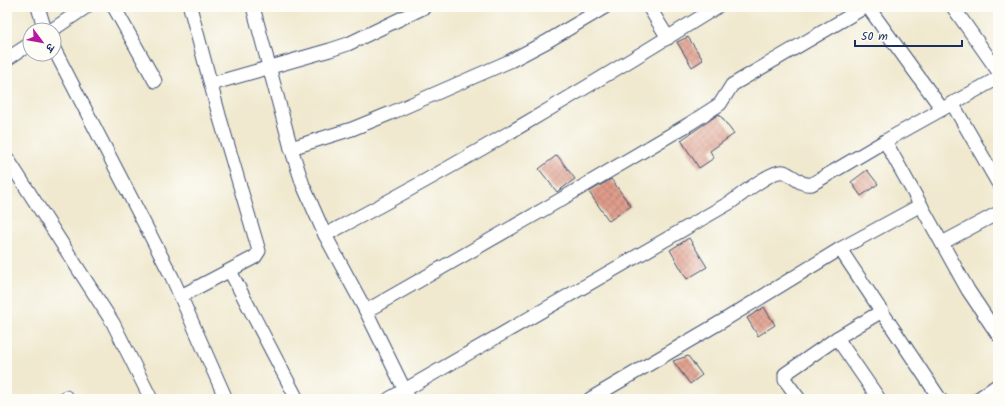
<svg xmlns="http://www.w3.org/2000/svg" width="1005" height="406" font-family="Kalam,'Playpen Sans Deva',sans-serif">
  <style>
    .building { fill: url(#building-cross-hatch) }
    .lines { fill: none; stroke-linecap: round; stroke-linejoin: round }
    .street-casing { stroke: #3b4b6f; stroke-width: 15 }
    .street { stroke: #fff; stroke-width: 13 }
  </style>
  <defs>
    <pattern id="building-cross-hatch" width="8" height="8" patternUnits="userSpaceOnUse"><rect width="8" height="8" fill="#df9b89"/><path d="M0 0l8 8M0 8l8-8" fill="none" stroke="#b47f73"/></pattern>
  </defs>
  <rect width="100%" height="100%" fill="#fdfcf7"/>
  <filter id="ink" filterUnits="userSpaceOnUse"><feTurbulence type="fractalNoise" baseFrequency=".025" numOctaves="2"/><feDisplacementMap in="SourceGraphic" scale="8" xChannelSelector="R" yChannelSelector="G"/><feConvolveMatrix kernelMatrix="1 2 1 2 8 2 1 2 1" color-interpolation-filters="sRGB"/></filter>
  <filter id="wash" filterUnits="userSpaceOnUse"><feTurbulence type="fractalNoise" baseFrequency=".012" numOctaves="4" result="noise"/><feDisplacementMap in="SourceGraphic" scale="16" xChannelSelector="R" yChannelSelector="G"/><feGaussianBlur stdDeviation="0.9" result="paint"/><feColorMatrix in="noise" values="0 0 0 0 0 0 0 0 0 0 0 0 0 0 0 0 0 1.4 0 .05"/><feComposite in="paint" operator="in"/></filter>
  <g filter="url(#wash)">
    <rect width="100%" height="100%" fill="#f0e9cf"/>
    <g id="blocks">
      <g class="building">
        <path d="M688,37L703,60L692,67L677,42Z"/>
        <path d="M719,114L734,134L710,151L714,158L699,168L681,140Z"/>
        <path d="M557,155L575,179L557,192L539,169Z"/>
        <path d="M867,170L878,184L861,196L851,182Z"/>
        <path d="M611,179L631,206L609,221L589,192Z"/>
        <path d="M689,238L707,267L687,279L670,250Z"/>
        <path d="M764,307L775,325L758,336L747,318Z"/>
        <path d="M688,356L702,375L690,384L673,361Z"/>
      </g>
    </g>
  </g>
  <g filter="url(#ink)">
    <use href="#blocks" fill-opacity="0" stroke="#3b4b6f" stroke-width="1"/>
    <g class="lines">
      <g class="street-casing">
        <g id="street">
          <path d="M38,7L45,30"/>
          <path d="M114,7L155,81"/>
          <path d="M253,7L291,148L303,185L325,235L366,311L409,399"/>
          <path d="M649,7L668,38"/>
          <path d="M868,7L942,109"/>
          <path d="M953,7L998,71"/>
          <path d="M52,30L86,7"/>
          <path d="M54,49L172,277L226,399"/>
          <path d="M7,59L30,44"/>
          <path d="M211,84L330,50L348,44L425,7"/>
          <path d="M952,103L998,183"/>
          <path d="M885,141L968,290L998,335"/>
          <path d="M291,148L352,129L391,113L510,61L546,42L605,7"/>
          <path d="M7,158L113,323L151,399"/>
          <path d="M325,235C459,165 588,87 717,7"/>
          <path d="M942,243L998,213"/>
          <path d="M840,249L940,399"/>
          <path d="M230,271L297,399"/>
          <path d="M181,296L255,257L259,251L219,115L190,7"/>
          <path d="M366,311L548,207L689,124L720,104L732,85L865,7"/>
          <path d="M837,338L879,399"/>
          <path d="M66,397L67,399"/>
          <path d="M389,399L731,202C741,195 773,169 784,172C795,176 800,186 812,184L885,141L998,78"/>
          <path d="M590,399L721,322L840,249L921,205"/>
          <path d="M799,399L785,380V374L837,338L882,311"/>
          <path d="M978,399L998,385"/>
        </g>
      </g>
      <use href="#street" class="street"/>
    </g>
  </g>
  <rect width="1005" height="406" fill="none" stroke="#fdfcf7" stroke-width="24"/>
  <g transform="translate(42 42) rotate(122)"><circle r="19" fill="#fdfcf7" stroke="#a3aaba"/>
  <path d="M0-3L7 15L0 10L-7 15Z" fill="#b5179e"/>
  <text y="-6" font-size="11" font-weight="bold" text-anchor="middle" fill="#1b2f5e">उ</text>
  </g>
  <path d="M855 40v6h107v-6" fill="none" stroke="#1b2f5e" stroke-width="2"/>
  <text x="861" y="40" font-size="12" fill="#1b2f5e" stroke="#fdfcf7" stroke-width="3" paint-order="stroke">50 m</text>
</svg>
